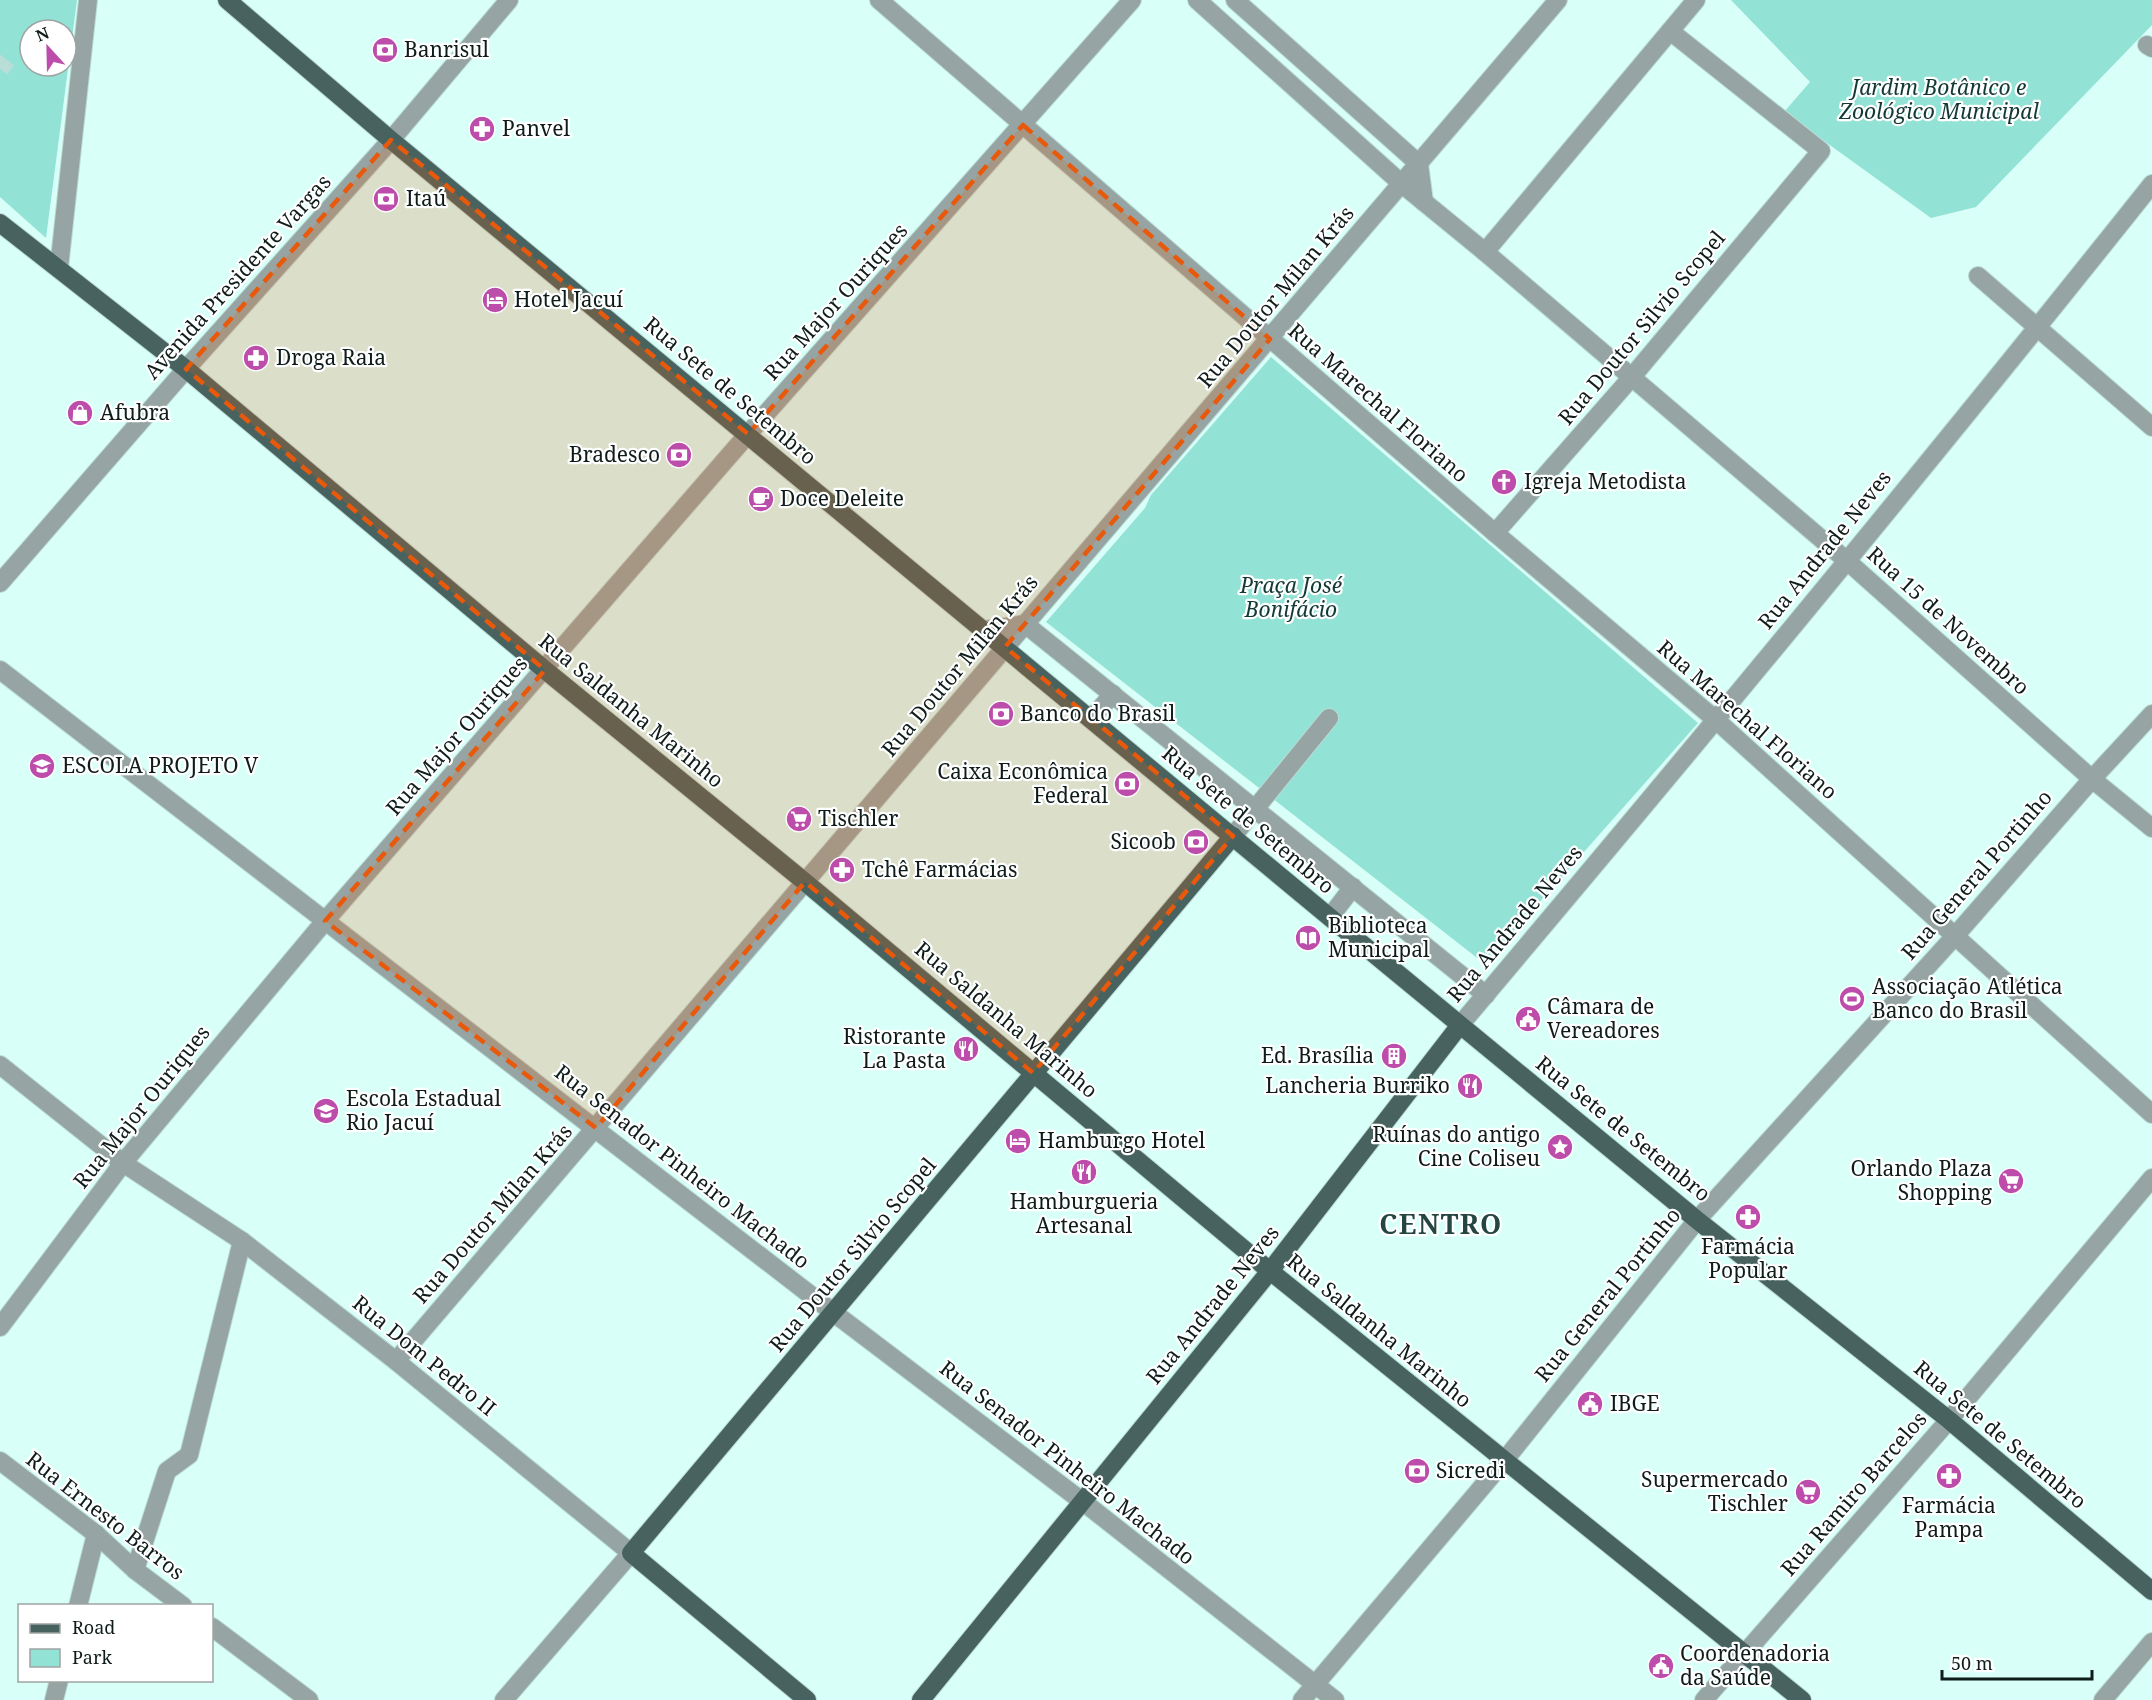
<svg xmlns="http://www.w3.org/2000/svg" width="2152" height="1700" font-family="'Noto Serif',serif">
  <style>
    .green { fill: #93e2d6; fill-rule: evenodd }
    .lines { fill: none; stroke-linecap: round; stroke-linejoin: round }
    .minor-tunnel { stroke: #bbddd8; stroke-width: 18; stroke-dasharray: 18 9; stroke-linecap: butt }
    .minor-casing { stroke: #b9dbd5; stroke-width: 20 }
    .major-casing { stroke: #b9dbd5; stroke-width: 20 }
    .minor { stroke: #96a5a3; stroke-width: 18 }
    .major { stroke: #48635f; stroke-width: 18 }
    .marked { fill: #e8590c; fill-opacity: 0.2; stroke: #e8590c; stroke-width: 4.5; stroke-dasharray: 12 8; stroke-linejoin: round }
    .labels { text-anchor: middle; stroke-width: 4.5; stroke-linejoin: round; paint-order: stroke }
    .poi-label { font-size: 21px; fill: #0e1c1a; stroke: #fff; text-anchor: start }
    .park-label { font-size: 21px; font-style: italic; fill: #123935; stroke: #fff }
    .street-label { font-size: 21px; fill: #0e1c1a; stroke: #fff }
    .district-label { font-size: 27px; font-weight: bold; letter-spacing: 1.5px; fill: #244541; stroke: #fff }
  </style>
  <rect width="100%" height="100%" fill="#d9fff9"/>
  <g class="green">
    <path d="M0,0H77L46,238L0,197ZM30,30H66V66H30Z"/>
    <path d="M1731,0H2152V25L1976,207L1931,218L1784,112L1810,82Z"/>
    <path d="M1271,357L1698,723L1485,964L1046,622L1145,508L1151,495Z"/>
  </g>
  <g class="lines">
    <path class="minor-tunnel" d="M0,69L7,60"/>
    <g class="minor-casing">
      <g id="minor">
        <path d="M879,0L1495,533L1716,720L2152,1114"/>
        <path d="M1197,0L1402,184L1485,252L1846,560L2092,779L2152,828"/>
        <path d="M1235,0L1419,164L1424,202"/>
        <path d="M2147,45L2152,48"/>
        <path d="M1485,252L1696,0"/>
        <path d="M59,268L88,0"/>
        <path d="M1978,276L2152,427"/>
        <path d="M1495,533L1631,378L1821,151L1670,31"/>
        <path d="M0,583L186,369L391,140L509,0"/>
        <path d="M985,630L1025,624L1486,995"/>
        <path d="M0,670L834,1313L1091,1508L1335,1700"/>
        <path d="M1091,719L1113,694"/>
        <path d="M1233,836L1329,718"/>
        <path d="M1330,917L1353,887"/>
        <path d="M1460,1025C1694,748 1926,468 2152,184"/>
        <path d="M0,1065L123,1163L242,1241L396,1361L631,1553L504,1700"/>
        <path d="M0,1327L123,1163L325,921L748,434L1132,0"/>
        <path d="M396,1361L1558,0"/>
        <path d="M0,1461L96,1534L135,1570L183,1606"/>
        <path d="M135,1570L167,1471L189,1455L242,1241"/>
        <path d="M78,1606L96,1534"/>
        <path d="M212,1627L309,1700"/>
        <path d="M54,1700L59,1680"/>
        <path d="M1302,1700L1504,1461L1697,1220L1955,936L2092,779L2152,714"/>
        <path d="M1704,1700L1949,1420L2152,1178"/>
        <path d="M2103,1700L2152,1642"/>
      </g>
    </g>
    <g class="major-casing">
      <g id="major">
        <path d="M227,0L391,140L1385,963L1697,1220L1949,1420L2152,1591"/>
        <path d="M0,223L186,369L545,670L805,882L1270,1271L1802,1700"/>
        <path d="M807,1700L631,1553L1233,836"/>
        <path d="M921,1700L1270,1271L1460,1025"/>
      </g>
    </g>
    <use href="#minor" class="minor"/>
    <use href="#major" class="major"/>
  </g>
  <path class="marked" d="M1023,125L1270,339L1005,647L1233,836L1033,1073L805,882L596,1128L325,921L545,670L186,369L391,140L748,434Z"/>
  <defs>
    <g id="bank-disc" transform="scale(1.35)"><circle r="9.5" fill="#bc4daa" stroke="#fff"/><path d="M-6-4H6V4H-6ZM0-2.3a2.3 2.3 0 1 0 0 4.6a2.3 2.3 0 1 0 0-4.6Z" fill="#fff"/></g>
    <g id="pharmacy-disc" transform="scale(1.35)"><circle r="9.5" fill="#bc4daa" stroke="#fff"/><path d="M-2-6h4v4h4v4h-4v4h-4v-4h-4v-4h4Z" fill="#fff"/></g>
    <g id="hotel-disc" transform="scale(1.35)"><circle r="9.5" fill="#bc4daa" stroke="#fff"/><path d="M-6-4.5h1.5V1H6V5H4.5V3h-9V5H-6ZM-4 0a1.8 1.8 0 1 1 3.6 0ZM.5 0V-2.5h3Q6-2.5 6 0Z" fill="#fff"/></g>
    <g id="shop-disc" transform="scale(1.35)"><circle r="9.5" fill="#bc4daa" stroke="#fff"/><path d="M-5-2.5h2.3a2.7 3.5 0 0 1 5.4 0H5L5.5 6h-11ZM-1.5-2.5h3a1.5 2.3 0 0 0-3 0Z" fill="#fff"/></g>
    <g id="church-disc" transform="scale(1.35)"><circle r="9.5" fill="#bc4daa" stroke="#fff"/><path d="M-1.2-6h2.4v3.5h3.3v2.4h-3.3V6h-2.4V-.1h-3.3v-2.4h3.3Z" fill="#fff"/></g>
    <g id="cafe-disc" transform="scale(1.35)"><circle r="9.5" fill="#bc4daa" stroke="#fff"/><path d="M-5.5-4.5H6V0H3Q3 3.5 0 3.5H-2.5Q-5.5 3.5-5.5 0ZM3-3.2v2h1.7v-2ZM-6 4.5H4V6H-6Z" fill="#fff"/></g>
    <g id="school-disc" transform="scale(1.35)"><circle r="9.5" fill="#bc4daa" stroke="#fff"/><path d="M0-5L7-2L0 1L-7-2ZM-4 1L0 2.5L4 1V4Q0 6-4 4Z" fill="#fff"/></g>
    <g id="supermarket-disc" transform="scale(1.35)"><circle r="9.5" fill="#bc4daa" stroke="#fff"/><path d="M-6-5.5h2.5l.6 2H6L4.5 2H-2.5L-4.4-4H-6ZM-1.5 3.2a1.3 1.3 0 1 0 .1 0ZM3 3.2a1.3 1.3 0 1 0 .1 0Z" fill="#fff"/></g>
    <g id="library-disc" transform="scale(1.35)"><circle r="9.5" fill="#bc4daa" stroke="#fff"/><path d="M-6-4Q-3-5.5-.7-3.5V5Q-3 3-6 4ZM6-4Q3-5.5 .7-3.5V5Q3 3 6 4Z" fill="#fff"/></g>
    <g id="stadium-disc" transform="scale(1.35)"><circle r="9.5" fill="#bc4daa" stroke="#fff"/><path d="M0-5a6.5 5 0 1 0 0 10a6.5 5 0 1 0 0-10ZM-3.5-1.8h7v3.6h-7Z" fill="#fff"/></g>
    <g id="civic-disc" transform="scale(1.35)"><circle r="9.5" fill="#bc4daa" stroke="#fff"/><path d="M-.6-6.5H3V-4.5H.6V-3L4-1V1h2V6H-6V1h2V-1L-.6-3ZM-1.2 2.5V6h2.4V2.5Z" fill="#fff"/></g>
    <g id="restaurant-disc" transform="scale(1.35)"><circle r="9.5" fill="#bc4daa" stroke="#fff"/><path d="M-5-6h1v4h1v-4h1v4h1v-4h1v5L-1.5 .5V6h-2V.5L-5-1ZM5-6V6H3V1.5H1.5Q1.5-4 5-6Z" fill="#fff"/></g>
    <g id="building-disc" transform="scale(1.35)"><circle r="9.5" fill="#bc4daa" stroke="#fff"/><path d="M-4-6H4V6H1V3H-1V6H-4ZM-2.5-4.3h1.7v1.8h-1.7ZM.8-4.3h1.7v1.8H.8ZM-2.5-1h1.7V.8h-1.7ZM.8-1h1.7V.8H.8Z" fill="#fff"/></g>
    <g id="sight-disc" transform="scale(1.35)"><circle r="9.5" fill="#bc4daa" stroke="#fff"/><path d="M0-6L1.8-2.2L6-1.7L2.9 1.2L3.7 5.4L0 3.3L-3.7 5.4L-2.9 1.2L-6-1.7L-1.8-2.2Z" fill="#fff"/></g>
  </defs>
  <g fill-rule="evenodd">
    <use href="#bank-disc" x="385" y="50"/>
    <use href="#pharmacy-disc" x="482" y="129"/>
    <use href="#bank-disc" x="386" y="199"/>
    <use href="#hotel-disc" x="495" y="300"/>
    <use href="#pharmacy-disc" x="256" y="358"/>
    <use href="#shop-disc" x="80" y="413"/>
    <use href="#bank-disc" x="679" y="455"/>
    <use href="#church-disc" x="1504" y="482"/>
    <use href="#cafe-disc" x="761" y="499"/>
    <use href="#bank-disc" x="1001" y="714"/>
    <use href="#school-disc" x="42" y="766"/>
    <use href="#bank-disc" x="1127" y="784"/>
    <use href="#supermarket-disc" x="799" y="819"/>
    <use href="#bank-disc" x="1196" y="842"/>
    <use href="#pharmacy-disc" x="842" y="870"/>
    <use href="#library-disc" x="1308" y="938"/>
    <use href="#stadium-disc" x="1852" y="999"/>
    <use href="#civic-disc" x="1528" y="1019"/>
    <use href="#restaurant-disc" x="966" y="1049"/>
    <use href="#building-disc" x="1394" y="1056"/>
    <use href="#restaurant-disc" x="1470" y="1086"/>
    <use href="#school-disc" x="326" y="1111"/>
    <use href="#hotel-disc" x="1018" y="1141"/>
    <use href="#sight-disc" x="1560" y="1147"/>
    <use href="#restaurant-disc" x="1084" y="1172"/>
    <use href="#supermarket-disc" x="2011" y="1181"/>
    <use href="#pharmacy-disc" x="1748" y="1217"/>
    <use href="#civic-disc" x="1590" y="1404"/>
    <use href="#bank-disc" x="1417" y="1471"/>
    <use href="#pharmacy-disc" x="1949" y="1476"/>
    <use href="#supermarket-disc" x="1808" y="1492"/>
    <use href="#civic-disc" x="1661" y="1666"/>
  </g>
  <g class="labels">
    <g class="poi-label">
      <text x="404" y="57">Banrisul</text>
      <text x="502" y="136">Panvel</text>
      <text x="406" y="206">Itaú</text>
      <text x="514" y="307">Hotel Jacuí</text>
      <text x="276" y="365">Droga Raia</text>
      <text x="100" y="420">Afubra</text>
      <text x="660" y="462" text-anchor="end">Bradesco</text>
      <text x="1524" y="489">Igreja Metodista</text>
      <text x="780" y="506">Doce Deleite</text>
      <text x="1020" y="721">Banco do Brasil</text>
      <text x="62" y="773">ESCOLA PROJETO V</text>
      <text x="1108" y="779" text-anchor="end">Caixa Econômica<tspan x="1108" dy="24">Federal</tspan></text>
      <text x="818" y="826">Tischler</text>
      <text x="1176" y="849" text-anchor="end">Sicoob</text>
      <text x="862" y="877">Tchê Farmácias</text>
      <text x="1328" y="933">Biblioteca<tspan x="1328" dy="24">Municipal</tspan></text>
      <text x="1872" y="994">Associação Atlética<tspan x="1872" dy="24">Banco do Brasil</tspan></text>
      <text x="1547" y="1014">Câmara de<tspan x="1547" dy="24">Vereadores</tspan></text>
      <text x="946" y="1044" text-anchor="end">Ristorante<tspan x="946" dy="24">La Pasta</tspan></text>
      <text x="1374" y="1063" text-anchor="end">Ed. Brasília</text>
      <text x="1450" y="1093" text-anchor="end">Lancheria Burriko</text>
      <text x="346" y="1106">Escola Estadual<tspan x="346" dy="24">Rio Jacuí</tspan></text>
      <text x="1540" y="1142" text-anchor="end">Ruínas do antigo<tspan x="1540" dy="24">Cine Coliseu</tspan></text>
      <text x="1038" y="1148">Hamburgo Hotel</text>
      <text x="1992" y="1176" text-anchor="end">Orlando Plaza<tspan x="1992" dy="24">Shopping</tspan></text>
      <text x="1084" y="1209" text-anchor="middle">Hamburgueria<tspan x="1084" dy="24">Artesanal</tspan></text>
      <text x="1748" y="1254" text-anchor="middle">Farmácia<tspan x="1748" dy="24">Popular</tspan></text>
      <text x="1610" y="1411">IBGE</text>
      <text x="1436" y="1478">Sicredi</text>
      <text x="1788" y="1487" text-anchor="end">Supermercado<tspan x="1788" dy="24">Tischler</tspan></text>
      <text x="1949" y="1513" text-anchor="middle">Farmácia<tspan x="1949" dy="24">Pampa</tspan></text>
      <text x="1680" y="1661">Coordenadoria<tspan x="1680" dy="24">da Saúde</tspan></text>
    </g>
    <g class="park-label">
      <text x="1939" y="95">Jardim Botânico e<tspan x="1939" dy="24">Zoológico Municipal</tspan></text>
      <text x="1291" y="593">Praça José<tspan x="1291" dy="24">Bonifácio</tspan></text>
    </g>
    <g class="street-label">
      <text transform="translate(238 277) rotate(-48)" y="7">Avenida Presidente Vargas</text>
      <text transform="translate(1276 297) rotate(-50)" y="7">Rua Doutor Milan Krás</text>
      <text transform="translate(836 302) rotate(-48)" y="7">Rua Major Ouriques</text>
      <text transform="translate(1642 328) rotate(-50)" y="7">Rua Doutor Silvio Scopel</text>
      <text transform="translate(730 391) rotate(40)" y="7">Rua Sete de Setembro</text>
      <text transform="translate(1378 403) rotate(41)" y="7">Rua Marechal Floriano</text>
      <text transform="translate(1825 550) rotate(-51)" y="7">Rua Andrade Neves</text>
      <text transform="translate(1948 621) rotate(42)" y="7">Rua 15 de Novembro</text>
      <text transform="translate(960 666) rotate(-50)" y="7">Rua Doutor Milan Krás</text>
      <text transform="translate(631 711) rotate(39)" y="7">Rua Saldanha Marinho</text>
      <text transform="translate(1747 720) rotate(41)" y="7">Rua Marechal Floriano</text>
      <text transform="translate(457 736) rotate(-49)" y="7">Rua Major Ouriques</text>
      <text transform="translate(1248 820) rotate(40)" y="7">Rua Sete de Setembro</text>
      <text transform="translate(1977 875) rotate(-49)" y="7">Rua General Portinho</text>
      <text transform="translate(1515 924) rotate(-50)" y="7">Rua Andrade Neves</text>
      <text transform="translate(1006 1020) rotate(40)" y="7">Rua Saldanha Marinho</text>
      <text transform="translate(142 1107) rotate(-51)" y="7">Rua Major Ouriques</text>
      <text transform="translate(1623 1129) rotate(39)" y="7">Rua Sete de Setembro</text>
      <text transform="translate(682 1167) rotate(38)" y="7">Rua Senador Pinheiro Machado</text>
      <text transform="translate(493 1214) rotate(-49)" y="7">Rua Doutor Milan Krás</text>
      <text transform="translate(853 1255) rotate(-50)" y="7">Rua Doutor Silvio Scopel</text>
      <text transform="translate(1608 1295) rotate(-51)" y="7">Rua General Portinho</text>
      <text transform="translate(1213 1305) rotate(-51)" y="7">Rua Andrade Neves</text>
      <text transform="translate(1379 1331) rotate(39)" y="7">Rua Saldanha Marinho</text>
      <text transform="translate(424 1356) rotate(39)" y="7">Rua Dom Pedro II</text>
      <text transform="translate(2000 1435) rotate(40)" y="7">Rua Sete de Setembro</text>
      <text transform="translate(1067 1463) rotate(38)" y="7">Rua Senador Pinheiro Machado</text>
      <text transform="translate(1854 1494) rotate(-49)" y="7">Rua Ramiro Barcelos</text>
      <text transform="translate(105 1516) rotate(38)" y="7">Rua Ernesto Barros</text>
    </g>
    <g class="district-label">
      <text x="1441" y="1234">CENTRO</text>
    </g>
  </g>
  <rect x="18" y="1604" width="195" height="78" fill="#ffffff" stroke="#9fa4a3" stroke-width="1.5"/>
  <rect x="30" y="1624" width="30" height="9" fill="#48635f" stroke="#9fa4a3" stroke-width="1.5"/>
  <text x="72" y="1634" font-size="18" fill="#0e1c1a">Road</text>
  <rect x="30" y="1649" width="30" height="18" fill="#93e2d6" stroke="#9fa4a3" stroke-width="1.5"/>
  <text x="72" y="1664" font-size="18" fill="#0e1c1a">Park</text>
  <g transform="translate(48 48) rotate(338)"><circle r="28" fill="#ffffff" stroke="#9fa4a3" stroke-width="1.5"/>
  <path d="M0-4.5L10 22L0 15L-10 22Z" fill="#bc4daa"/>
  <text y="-9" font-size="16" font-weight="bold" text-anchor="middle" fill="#0e1c1a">N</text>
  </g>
  <path d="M1942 1670v9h150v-9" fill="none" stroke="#0e1c1a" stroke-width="3"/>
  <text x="1951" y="1670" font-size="18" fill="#0e1c1a" stroke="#ffffff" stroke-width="4.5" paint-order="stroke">50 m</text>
</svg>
